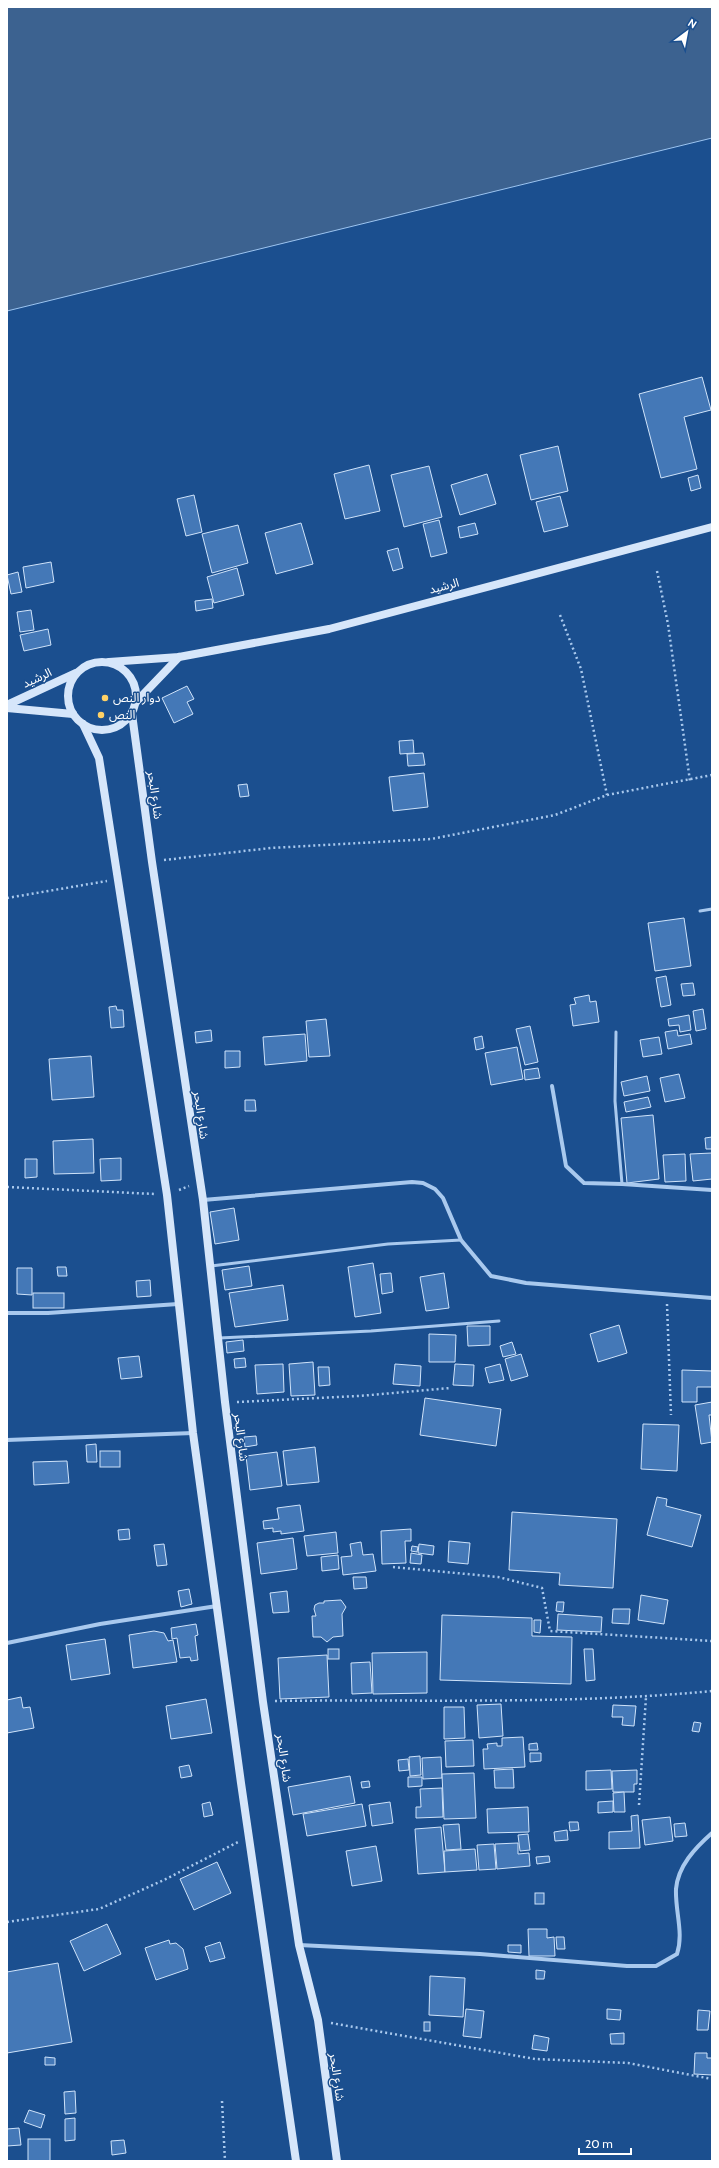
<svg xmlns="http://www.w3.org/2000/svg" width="719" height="2168" font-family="Cabin,'Noto Sans Arabic',sans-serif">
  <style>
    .water { fill: #3c6290; stroke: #9cc4f0 }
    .building { fill: #4478b7; stroke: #cfe3fa }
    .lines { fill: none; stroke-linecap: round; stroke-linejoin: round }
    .path { stroke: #a9c9ee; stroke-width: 2.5; stroke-dasharray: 2 3; stroke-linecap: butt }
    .lane { stroke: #a9c9ee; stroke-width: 3 }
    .street { stroke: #a9c9ee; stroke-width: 4 }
    .secondary { stroke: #d6e6fa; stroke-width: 8 }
    .poi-dot { fill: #ffd166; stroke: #1b4f8f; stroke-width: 1.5 }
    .labels { text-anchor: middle; stroke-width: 3; stroke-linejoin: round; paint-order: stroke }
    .street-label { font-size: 12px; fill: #fff; stroke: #1b4f8f }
    .poi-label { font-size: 12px; fill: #fff; stroke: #1b4f8f; text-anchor: start }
  </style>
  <rect width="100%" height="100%" fill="#1b4f8f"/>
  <path class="water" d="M7,7H712V138L7,311Z"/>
  <g class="building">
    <path d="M702,377L711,410L684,417L697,469L661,478L639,394Z"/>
    <path d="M558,446L568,491L531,500L520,455Z"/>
    <path d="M369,465L380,511L345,519L334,474Z"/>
    <path d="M429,466L442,517L404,527L391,475Z"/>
    <path d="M487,474L496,504L460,515L451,485Z"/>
    <path d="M698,475L701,488L691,491L688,478Z"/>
    <path d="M194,495L202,532L186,536L177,499Z"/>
    <path d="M560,496L568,526L544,532L536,502Z"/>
    <path d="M439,520L447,553L431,557L423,524Z"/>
    <path d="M301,523L313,564L276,574L265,533Z"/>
    <path d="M475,523L478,534L460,538L458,527Z"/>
    <path d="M238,525L248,563L212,573L202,534Z"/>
    <path d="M398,548L403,568L393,571L387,551Z"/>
    <path d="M51,562L54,582L26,588L23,567Z"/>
    <path d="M237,568L244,595L214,603L207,577Z"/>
    <path d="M18,572L22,592L11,594L7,575Z"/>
    <path d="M212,599L213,608L196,611L195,601Z"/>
    <path d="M31,610L34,630L20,632L17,612Z"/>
    <path d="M48,629L51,645L24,651L20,635Z"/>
    <path d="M187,686L194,699L187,702L193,714L174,723L162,698Z"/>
    <path d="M413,740L414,753L400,754L399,741Z"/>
    <path d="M423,753L425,765L408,766L407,754Z"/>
    <path d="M424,773L428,807L393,811L389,777Z"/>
    <path d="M247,784L249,796L240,797L238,785Z"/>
    <path d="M684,918L691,966L655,971L648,923Z"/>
    <path d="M666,976L671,1005L661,1007L656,978Z"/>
    <path d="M693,983L695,995L683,996L681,984Z"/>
    <path d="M589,995L590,1002L596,1001L599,1022L573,1026L570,1005L576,1004L574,998Z"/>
    <path d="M116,1006L117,1010H123L124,1027L111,1028L109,1007Z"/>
    <path d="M703,1009L706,1029L696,1031L693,1011Z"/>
    <path d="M689,1015L691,1030L680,1032L679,1025L669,1026L668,1019Z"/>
    <path d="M326,1019L330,1056L309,1057L306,1021Z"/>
    <path d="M530,1026L538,1062L525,1065L516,1029Z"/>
    <path d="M211,1030L212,1041L196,1043L195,1032Z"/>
    <path d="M677,1030L678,1036L690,1034L692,1044L668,1049L665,1032Z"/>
    <path d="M305,1034L307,1061L265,1065L263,1037Z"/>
    <path d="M482,1036L484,1048L476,1050L474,1038Z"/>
    <path d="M659,1037L662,1054L643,1057L640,1040Z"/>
    <path d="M517,1047L523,1079L491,1085L485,1053Z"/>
    <path d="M225,1051H240V1067L225,1068Z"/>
    <path d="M91,1056L94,1097L52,1100L49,1059Z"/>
    <path d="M538,1068L540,1078L525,1080L524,1070Z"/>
    <path d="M679,1074L685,1098L665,1102L660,1078Z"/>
    <path d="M647,1076L650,1091L624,1096L621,1082Z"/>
    <path d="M648,1097L651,1107L626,1112L624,1102Z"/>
    <path d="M245,1100H255L256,1111H245Z"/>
    <path d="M653,1115L659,1179L627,1183L621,1118Z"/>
    <path d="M712,1137V1149H706L705,1138Z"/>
    <path d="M93,1139L94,1173L54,1174L53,1141Z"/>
    <path d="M712,1153V1179L693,1181L690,1154Z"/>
    <path d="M685,1154L686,1181L665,1182L663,1155Z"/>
    <path d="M121,1158V1180L101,1181L100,1159Z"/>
    <path d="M25,1159H37V1177L25,1178Z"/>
    <path d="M234,1208L239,1240L215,1244L210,1212Z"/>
    <path d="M373,1263L381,1313L355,1317L348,1267Z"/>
    <path d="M249,1266L252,1286L225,1290L222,1270Z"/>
    <path d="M57,1267H66L67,1276H58Z"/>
    <path d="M17,1268H32V1295L17,1294Z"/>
    <path d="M391,1273L393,1292L382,1294L380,1274Z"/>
    <path d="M444,1273L449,1308L426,1311L420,1277Z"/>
    <path d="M150,1280L151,1296L137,1297L136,1281Z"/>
    <path d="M283,1285L288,1320L235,1327L229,1293Z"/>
    <rect x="33" y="1293" width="31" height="15"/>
    <path d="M619,1325L627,1353L598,1362L590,1334Z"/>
    <path d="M467,1326H490V1345L468,1346Z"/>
    <path d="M429,1334L456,1335L455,1362H429Z"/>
    <path d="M243,1340L244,1351L227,1353L226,1342Z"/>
    <path d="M512,1342L516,1354L503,1357L500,1346Z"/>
    <path d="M521,1354L528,1376L511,1381L505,1359Z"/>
    <path d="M139,1356L142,1377L121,1379L118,1358Z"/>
    <path d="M245,1358L246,1367L235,1368L234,1359Z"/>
    <path d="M313,1362L315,1395L291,1396L289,1364Z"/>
    <path d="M283,1364L284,1392L257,1394L255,1365Z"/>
    <path d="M395,1364L421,1366L420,1386L393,1384Z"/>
    <path d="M455,1364L474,1365L473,1386L453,1385Z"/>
    <path d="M500,1364L504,1380L489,1383L485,1368Z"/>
    <path d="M318,1367H329L330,1385L319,1386Z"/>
    <path d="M682,1370L712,1371V1387H697V1402H682Z"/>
    <path d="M425,1398L501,1409L496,1446L420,1435Z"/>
    <path d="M712,1402V1415H709L712,1442L701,1444L695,1405Z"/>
    <path d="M643,1424L679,1425L677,1471L641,1469Z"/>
    <path d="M256,1436L257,1445L245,1447L244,1437Z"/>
    <path d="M96,1444L97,1462H87L86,1445Z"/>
    <path d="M315,1447L319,1482L287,1485L283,1451Z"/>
    <rect x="100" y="1451" width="20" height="16"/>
    <path d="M277,1452L282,1486L250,1490L246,1456Z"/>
    <path d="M67,1461L69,1483L34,1485L33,1462Z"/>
    <path d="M657,1497L667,1499L666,1506L701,1515L692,1547L647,1535Z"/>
    <path d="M300,1505L304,1531L281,1534V1531L273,1532V1528L264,1529L263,1521L279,1519L277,1508Z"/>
    <path d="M512,1512L617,1519L613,1588L559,1585L560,1573L509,1570Z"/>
    <path d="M129,1529L130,1539L119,1540L118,1530Z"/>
    <path d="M411,1529V1541H405L406,1563L382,1564L381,1531Z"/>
    <path d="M336,1532L338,1553L307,1556L304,1536Z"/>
    <path d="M293,1538L297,1569L261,1574L257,1543Z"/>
    <path d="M449,1541L470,1543L468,1564L448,1562Z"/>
    <path d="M361,1542L363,1555L373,1554L376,1571L343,1575L341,1557L352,1556L350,1544Z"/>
    <path d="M164,1544L167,1565L157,1566L154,1545Z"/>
    <path d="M419,1544L434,1546L433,1555L418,1553Z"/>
    <path d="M412,1546L418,1547L417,1552L411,1551Z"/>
    <path d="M411,1553L422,1555L421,1564L410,1563Z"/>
    <path d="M338,1555L339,1569L322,1571L321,1557Z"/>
    <path d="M353,1577H366L367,1588L354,1589Z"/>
    <path d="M189,1589L192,1604L181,1607L178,1591Z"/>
    <path d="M287,1591L289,1612L273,1613L270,1593Z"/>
    <path d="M641,1595L668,1600L664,1624L638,1620Z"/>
    <path d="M341,1600L346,1607L342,1614L343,1636L333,1637L327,1642L321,1637H313L312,1616H316L314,1609L315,1605L319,1603H324V1601Z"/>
    <path d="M557,1602H564L563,1612L556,1611Z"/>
    <path d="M613,1609H630L629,1624L612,1623Z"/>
    <path d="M558,1614L602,1617L601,1632L557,1630Z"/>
    <path d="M442,1615L532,1618V1636L572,1637L571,1684L440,1680Z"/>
    <path d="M534,1620H541L540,1633L534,1632Z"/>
    <path d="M196,1624L198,1635L195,1636L198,1660L191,1661L190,1657L180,1658L177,1638L172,1639L171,1628Z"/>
    <path d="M154,1631L164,1633L168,1641L173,1640L177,1662L133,1668L129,1635Z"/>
    <path d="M105,1639L110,1674L71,1680L66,1645Z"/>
    <rect x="328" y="1649" width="11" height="10"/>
    <path d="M584,1649H593L595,1680L586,1681Z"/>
    <path d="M427,1652V1693L373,1694L372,1653Z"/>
    <path d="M327,1655L329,1697L280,1699L278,1658Z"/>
    <path d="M370,1662L372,1693L352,1694L351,1663Z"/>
    <path d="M21,1697L23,1708L30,1707L34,1728L7,1733V1700Z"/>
    <path d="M206,1699L212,1733L171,1739L166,1706Z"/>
    <path d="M501,1704L503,1736L479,1738L477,1705Z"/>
    <path d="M613,1705L636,1706L634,1726L622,1725L623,1717H612Z"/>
    <path d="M444,1707H464L465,1738L444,1739Z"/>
    <path d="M694,1722L701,1723L699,1732L692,1731Z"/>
    <path d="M523,1737L525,1767L484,1769L483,1749H488L487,1744L497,1743V1746H502V1738Z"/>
    <path d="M473,1740L474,1766L446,1767L445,1741Z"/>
    <path d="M537,1743L538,1750H529V1744Z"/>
    <path d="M530,1753H541V1761L530,1762Z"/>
    <path d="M420,1756L421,1775L410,1776L409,1757Z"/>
    <path d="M441,1757L442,1778L423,1779L422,1758Z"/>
    <path d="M408,1759L409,1770L399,1771L398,1760Z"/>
    <path d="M189,1765L192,1776L181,1778L179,1767Z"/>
    <path d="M513,1769L514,1788H495L494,1770Z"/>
    <path d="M611,1770L612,1789L586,1790V1771Z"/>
    <path d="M637,1770V1784H634V1792H613L612,1771Z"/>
    <path d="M474,1773L476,1818L444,1819L442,1774Z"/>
    <path d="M350,1776L355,1803L293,1815L288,1787Z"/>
    <path d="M408,1777H422V1786L408,1787Z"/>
    <path d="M369,1781L370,1787L362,1788L361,1782Z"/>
    <path d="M442,1788L443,1817L416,1818V1807H421L420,1789Z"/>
    <path d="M624,1792L625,1812H614L613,1793Z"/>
    <path d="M613,1801V1812L598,1813V1802Z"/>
    <path d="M210,1802L213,1815L204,1817L202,1804Z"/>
    <path d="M390,1802L393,1823L372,1826L369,1805Z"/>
    <path d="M362,1804L366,1826L307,1836L303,1814Z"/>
    <path d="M528,1807L529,1832L488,1833L487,1809Z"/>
    <path d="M638,1815L640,1848L609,1849V1832L632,1831L631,1816Z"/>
    <path d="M670,1817L673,1841L645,1845L642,1820Z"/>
    <path d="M569,1822H578L579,1830L570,1831Z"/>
    <path d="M685,1823L687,1836L675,1837L674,1824Z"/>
    <path d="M459,1824L461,1849L446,1850L443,1825Z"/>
    <path d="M441,1827L445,1872L418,1874L415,1829Z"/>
    <path d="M567,1830L568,1840L555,1841L554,1832Z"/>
    <path d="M528,1834L530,1850L520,1851L518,1835Z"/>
    <path d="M518,1843V1854L529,1853L530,1866L497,1869L495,1844Z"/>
    <path d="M494,1844L496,1869L479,1870L477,1845Z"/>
    <path d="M376,1846L382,1881L352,1886L346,1851Z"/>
    <path d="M475,1849L477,1870L445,1872L444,1851Z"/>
    <path d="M549,1856L550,1862L537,1864L536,1857Z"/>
    <path d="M217,1862L231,1893L194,1910L180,1879Z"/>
    <rect x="535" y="1893" width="9" height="11"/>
    <path d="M107,1924L121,1954L84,1971L70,1941Z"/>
    <path d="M528,1929H547V1938L554,1937L555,1956H529Z"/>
    <path d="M556,1937H564L565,1949H557Z"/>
    <path d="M169,1940L170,1944L176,1943L183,1949L188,1969L156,1980L145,1948Z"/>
    <path d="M220,1942L225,1958L210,1962L205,1947Z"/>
    <path d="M508,1945H521V1953L508,1952Z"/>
    <path d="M58,1963L72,2042L7,2053V1972Z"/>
    <path d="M536,1970L545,1971L544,1979H536Z"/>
    <path d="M430,1976L465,1978L463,2017L429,2015Z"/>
    <path d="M466,2009L484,2011L481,2038L463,2036Z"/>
    <path d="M607,2009L621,2010L620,2020L607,2019Z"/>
    <path d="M698,2010L710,2011L708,2030H697Z"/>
    <rect x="424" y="2022" width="6" height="9"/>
    <path d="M624,2033V2044H611L610,2034Z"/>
    <path d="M534,2035L549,2038L547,2051L532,2049Z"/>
    <path d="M695,2053H707V2058H712V2075L694,2074Z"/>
    <path d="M45,2057L55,2058V2065H45Z"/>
    <path d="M75,2091L76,2113L65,2114L64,2092Z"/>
    <path d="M29,2110L45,2115L41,2128L24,2122Z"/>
    <path d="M75,2118V2140L65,2141V2119Z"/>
    <path d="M19,2128L21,2145L7,2146V2129Z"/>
    <rect x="28" y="2139" width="22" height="22"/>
    <path d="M124,2140L126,2153L112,2155L111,2141Z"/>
  </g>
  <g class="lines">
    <g class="path">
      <path d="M657,571L668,624L690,781"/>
      <path d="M560,615L581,669L607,795"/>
      <path d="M164,860L271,848L431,839L555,815L607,795L712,775"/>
      <path d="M7,898L107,881"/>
      <path d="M7,1187L155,1194"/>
      <path d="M179,1190L189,1186"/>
      <path d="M667,1304L671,1415"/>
      <path d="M237,1402L359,1396L450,1388"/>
      <path d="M393,1567L498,1577L542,1588L550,1631L712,1641"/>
      <path d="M275,1701C421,1699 566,1705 712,1691"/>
      <path d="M639,1805L646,1697"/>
      <path d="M7,1922L99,1909L164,1880L238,1842"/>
      <path d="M331,2023L535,2059L628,2063L712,2079"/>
      <path d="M222,2101L225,2161"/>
    </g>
    <g class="lane">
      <path d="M700,911L712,909"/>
      <path d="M616,1032L615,1101L622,1184"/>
      <path d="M211,1266L388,1244L461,1240"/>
      <path d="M219,1338L371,1331L499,1321"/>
    </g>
    <g class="street">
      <path d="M552,1086L566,1166L584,1183L622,1184L712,1190"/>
      <path d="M203,1200L412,1182L423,1183L435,1189L443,1198L461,1240L491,1276L526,1283L712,1298"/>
      <path d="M7,1313H48L178,1304"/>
      <path d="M7,1440L193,1433"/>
      <path d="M7,1643L100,1624L217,1606"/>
      <path d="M299,1945L480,1954L627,1966H656L677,1954C684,1933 675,1911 676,1889C678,1866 695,1848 712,1833"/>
    </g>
    <g class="secondary">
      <circle cx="102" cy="696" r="34"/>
      <path d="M109,662L179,657L329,629L712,527"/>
      <path d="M136,702L179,657"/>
      <path d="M7,705L76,673"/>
      <path d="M7,708L73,714"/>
      <path d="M132,714L152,862L203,1200L225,1402L263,1702L299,1945L318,2020L337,2161"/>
      <path d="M83,724L99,758L167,1195L193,1433L241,1783L296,2161"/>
    </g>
  </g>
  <g class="poi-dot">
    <circle cx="105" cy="698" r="4"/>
    <circle cx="101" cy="715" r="4"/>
  </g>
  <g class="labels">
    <g class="street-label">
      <text transform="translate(444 586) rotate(-15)" y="4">الرشيد</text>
      <text transform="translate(37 678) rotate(-25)" y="4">الرشيد</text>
      <text transform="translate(155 795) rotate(82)" y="4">شارع البحر</text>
      <text transform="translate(201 1115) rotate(82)" y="4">شارع البحر</text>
      <text transform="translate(241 1437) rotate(83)" y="4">شارع البحر</text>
      <text transform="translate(284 1758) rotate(82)" y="4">شارع البحر</text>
      <text transform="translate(337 2077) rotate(82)" y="4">شارع البحر</text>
    </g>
    <g class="poi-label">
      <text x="113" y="702">دوار النص</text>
      <text x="109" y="719">النص</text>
    </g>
  </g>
  <rect width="719" height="2168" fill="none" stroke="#ffffff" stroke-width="16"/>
  <g transform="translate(687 32) rotate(32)" stroke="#1b4f8f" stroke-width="3" paint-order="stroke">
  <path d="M0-3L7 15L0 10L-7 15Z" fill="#ffffff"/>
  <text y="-6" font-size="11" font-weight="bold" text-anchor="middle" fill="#ffffff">N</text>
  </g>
  <path d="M579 2148v6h52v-6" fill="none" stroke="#ffffff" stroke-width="2"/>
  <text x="585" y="2148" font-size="12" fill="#ffffff" stroke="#1b4f8f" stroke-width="3" paint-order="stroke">20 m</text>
</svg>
